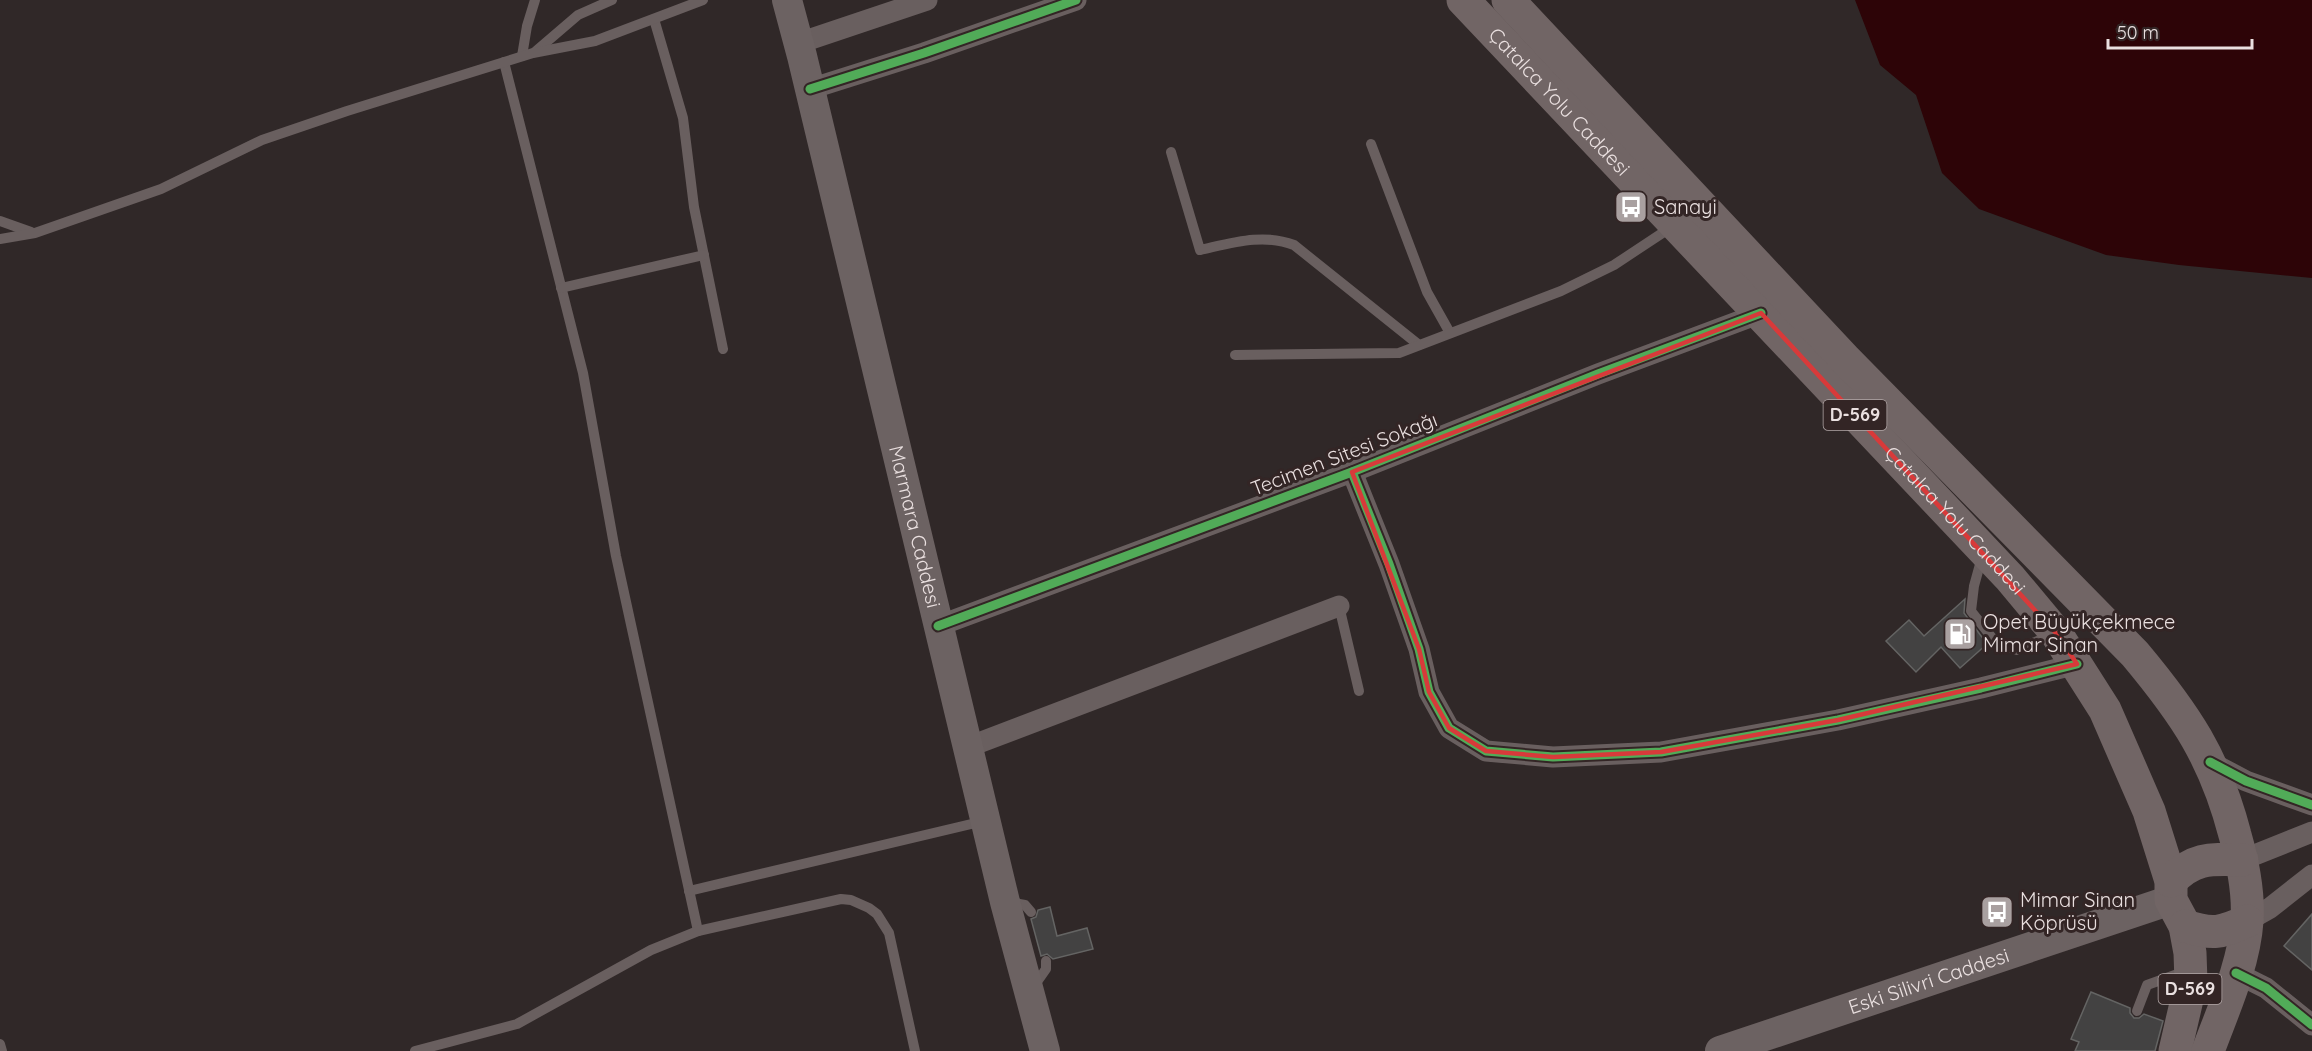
<svg xmlns="http://www.w3.org/2000/svg" width="2312" height="1051" font-family="Quicksand,sans-serif">
  <style>
    .water { fill: #2d0407 }
    .building { fill: #434242; stroke: #646463; stroke-width: 1.5 }
    .lines { fill: none; stroke-linecap: round; stroke-linejoin: round }
    .lane { stroke: #695f5f; stroke-width: 10 }
    .street { stroke: #695f5f; stroke-width: 21 }
    .secondary { stroke: #6c6262; stroke-width: 30 }
    .highway { stroke: #716565; stroke-width: 33 }
    .cycleway-casing { stroke: #332525; stroke-width: 13 }
    .cycleway { stroke: #51ab58; stroke-width: 9 }
    .marked { fill: none; stroke: #d83a3a; stroke-width: 4.5; stroke-linejoin: round }
    .labels { text-anchor: middle; stroke-width: 6; stroke-linejoin: round; paint-order: stroke }
    .shield { fill: #332525; stroke: #b3a8a8; stroke-width: 1.5 }
    .shield-label { font-size: 18px; font-weight: bold; fill: #eae0e0 }
    .street-label { font-size: 20px; fill: #eae0e0; stroke: #332525 }
    .poi-label { font-size: 20px; fill: #eae0e0; stroke: #332525; text-anchor: start }
  </style>
  <rect width="100%" height="100%" fill="#302828"/>
  <path class="water" d="M1855,0H2312V278L2179,265L2106,255L1979,209L1942,173L1916,95L1880,65Z"/>
  <g class="building">
    <path d="M1965,599L1964,613L1987,644L1960,668L1941,647L1916,672L1886,641L1909,620L1924,636Z"/>
    <path d="M1050,907L1057,936L1087,928L1093,949L1053,959L1047,954L1041,956L1031,919L1036,917L1038,910Z"/>
    <path d="M2312,914V970L2284,946Z"/>
    <path d="M2091,992L2130,1008V1013L2134,1018H2139L2144,1014L2163,1021L2155,1051H2075L2079,1042L2071,1039Z"/>
  </g>
  <g class="lines">
    <g class="lane">
      <path d="M654,19L683,118L694,207L723,349"/>
      <path d="M536,51L578,15L612,0"/>
      <path d="M522,56L527,26L535,0"/>
      <path d="M504,62L583,373L616,556L698,931"/>
      <path d="M1371,144L1427,292L1450,333"/>
      <path d="M1171,152L1200,250C1232,243 1263,233 1294,245L1419,345"/>
      <path d="M0,221L31,232"/>
      <path d="M0,239L35,233L161,189L262,140L347,111L533,53L595,41L703,0"/>
      <path d="M561,288L704,255"/>
      <path d="M1235,355L1399,353L1561,291L1614,265L1673,226"/>
      <path d="M1982,557L1974,586L1971,611L1997,644L2017,650L2051,635"/>
      <path d="M1339,606L1359,691"/>
      <path d="M689,891L984,821"/>
      <path d="M1008,902L1025,905L1031,912"/>
      <path d="M1032,989L1046,969V961"/>
      <path d="M2137,1011L2147,985L2186,971"/>
      <path d="M0,1044L2,1051"/>
      <path d="M415,1051L517,1024L651,950L698,931L841,899L851,900L869,908L877,914L889,933L915,1051"/>
    </g>
    <g class="street">
      <path d="M799,43L927,0"/>
      <path d="M810,89L924,53L1076,0"/>
      <path d="M1352,472L1389,564L1419,649L1429,692L1449,728L1486,751L1553,757L1661,752L1838,720L1981,688L2077,664"/>
      <path d="M938,626L1352,472L1598,374L1761,313"/>
      <path d="M968,747L1339,606"/>
      <path d="M2210,762L2246,781L2312,805"/>
      <path d="M2242,860L2312,832"/>
      <path d="M2247,921L2270,908L2312,875"/>
      <path d="M2236,973L2266,988L2312,1025"/>
    </g>
    <g class="secondary">
      <path id="s1" d="M787,0L802,56L1005,902L1045,1051"/>
      <path id="s2" d="M1720,1051L2171,900"/>
    </g>
    <g class="highway">
      <path id="s3" d="M1463,0L2010,578L2056,633L2105,710L2149,811L2171,881V900L2185,926L2190,953L2191,982L2175,1051"/>
      <path d="M1508,0L1845,359L2135,654C2186,715 2215,758 2235,835C2243,863 2249,892 2247,921C2244,965 2223,1010 2208,1051"/>
      <path d="M2171,881C2194,857 2211,859 2242,860"/>
      <path d="M2185,926C2213,935 2221,933 2247,921"/>
    </g>
    <g class="cycleway-casing">
      <g id="cycleway">
        <path d="M810,89L924,53L1076,0"/>
        <path d="M1352,472L1389,564L1419,649L1429,692L1449,728L1486,751L1553,757L1661,752L1838,720L1981,688L2077,664"/>
        <path d="M938,626L1352,472L1598,374L1761,313"/>
        <path d="M2210,762L2246,781L2312,805"/>
        <path d="M2236,973L2266,988L2312,1025"/>
      </g>
    </g>
    <use href="#cycleway" class="cycleway"/>
  </g>
  <path class="marked" d="M1761,313L2056,633L2077,664L1838,720L1661,752L1553,757L1486,751L1449,728L1429,692L1419,649L1352,472Z"/>
  <defs>
    <g id="bus-square" transform="scale(1.725)"><rect x="-9" y="-9" width="18" height="18" rx="4" fill="#a9a0a0" stroke="#332525"/><path d="M-5-6H5V4H4V6H2V4H-2V6H-4V4H-5ZM-3.5-4V0h7V-4ZM-3.5 1.2v1.5H-2V1.2ZM2 1.2v1.5H3.5V1.2Z" fill="#fff"/></g>
    <g id="fuel-square" transform="scale(1.725)"><rect x="-9" y="-9" width="18" height="18" rx="4" fill="#a9a0a0" stroke="#332525"/><path d="M-5.5-6h7V0h2V4h1.3V-2.5L3-4.5l.8-.8L6-3V5H2.5V1h-1V6h-7ZM-4.2-4.7v3.2H.2V-4.7Z" fill="#fff"/></g>
  </defs>
  <g fill-rule="evenodd">
    <use href="#bus-square" x="1631" y="207"/>
    <use href="#fuel-square" x="1960" y="634"/>
    <use href="#bus-square" x="1997" y="912"/>
  </g>
  <g class="labels">
    <g class="shield">
      <rect x="1823.5" y="400" width="63" height="30" rx="4.5"/>
      <rect x="2158.5" y="974" width="63" height="30" rx="4.5"/>
    </g>
    <g class="shield-label">
      <text x="1855" y="421">D-569</text>
      <text x="2190" y="995">D-569</text>
    </g>
    <g class="street-label">
      <text dy="7" stroke="none"><textPath href="#s3" startOffset="140">Çatalca Yolu Caddesi</textPath></text>
      <text transform="translate(1344 454) rotate(-21)" y="7">Tecimen Sitesi Sokağı</text>
      <text dy="7" stroke="none"><textPath href="#s3" startOffset="716">Çatalca Yolu Caddesi</textPath></text>
      <text dy="7" stroke="none"><textPath href="#s1" startOffset="542">Marmara Caddesi</textPath></text>
      <text dy="7" stroke="none"><textPath href="#s2" startOffset="220">Eski Silivri Caddesi</textPath></text>
    </g>
    <g class="poi-label">
      <text x="1654" y="214">Sanayi</text>
      <text x="1983" y="629">Opet Büyükçekmece<tspan x="1983" dy="23">Mimar Sinan</tspan></text>
      <text x="2020" y="907">Mimar Sinan<tspan x="2020" dy="23">Köprüsü</tspan></text>
    </g>
  </g>
  <path d="M2108 39v9h144v-9" fill="none" stroke="#eae0e0" stroke-width="3"/>
  <text x="2117" y="39" font-size="18" fill="#eae0e0" stroke="#332525" stroke-width="4.5" paint-order="stroke">50 m</text>
</svg>
